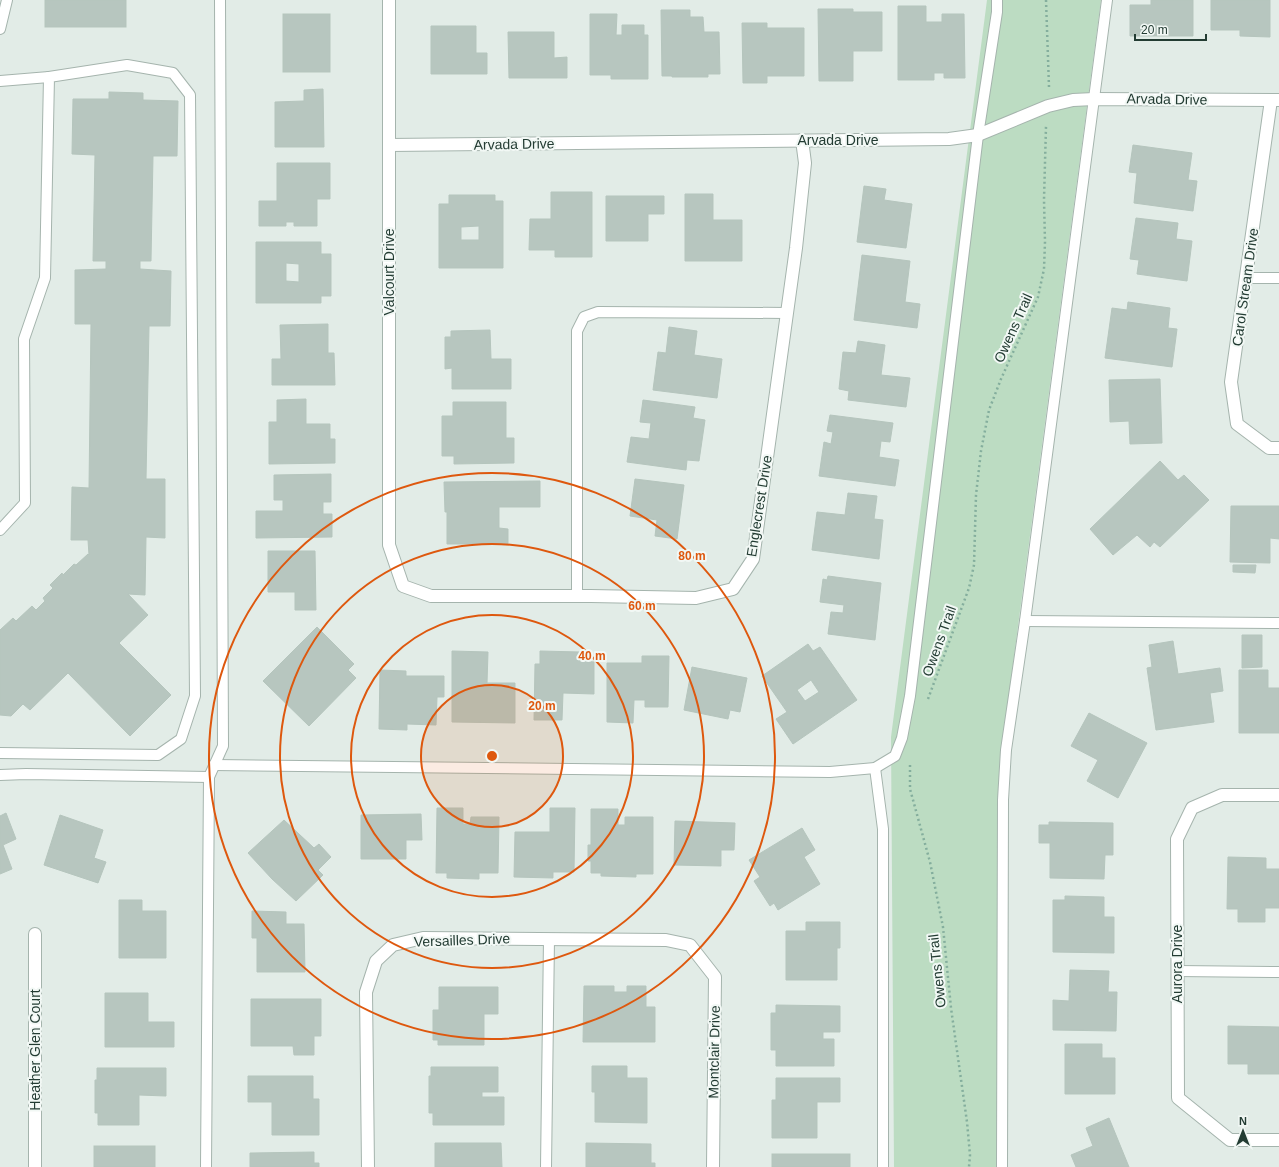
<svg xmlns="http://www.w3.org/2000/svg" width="1279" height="1167" font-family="Helvetica,sans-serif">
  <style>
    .green { fill: #bcdcc2 }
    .building { fill: #b7c6bf; stroke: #b5c5bd; fill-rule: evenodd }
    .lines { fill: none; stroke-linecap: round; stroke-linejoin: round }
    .service-casing { stroke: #a5b4ad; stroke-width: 12 }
    .minor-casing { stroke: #a5b4ad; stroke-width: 14 }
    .path { stroke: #84ae9d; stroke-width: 2.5; stroke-dasharray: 2 3; stroke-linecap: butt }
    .service { stroke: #fff; stroke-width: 10 }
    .minor { stroke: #fff; stroke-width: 12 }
    .ring { fill: none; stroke: #de580e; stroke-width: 2 }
    .labels { text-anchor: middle; stroke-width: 4; stroke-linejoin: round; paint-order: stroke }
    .street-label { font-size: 14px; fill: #233c33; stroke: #f2f8f5 }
    .centre { fill: #de580e; stroke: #f2f8f5; stroke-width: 2 }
    .ring-label { font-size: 12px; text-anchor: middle; font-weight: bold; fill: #de580e; stroke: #f2f8f5; stroke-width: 4; stroke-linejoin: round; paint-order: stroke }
  </style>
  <rect width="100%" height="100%" fill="#e2ece7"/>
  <path class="green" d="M987,0H1101L1000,762L999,1167H894L891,737Z"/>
  <g class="building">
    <rect x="45" y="0" width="81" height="27"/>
    <path d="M1151,0H1193V36H1130V5H1151Z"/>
    <path d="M1211,0H1270V37L1240,36V30H1211Z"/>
    <path d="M898,6H926V22H942V14H964L965,78H944V73H934V80H898Z"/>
    <path d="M818,9H853V12H882V51H853V81H819Z"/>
    <path d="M661,10H690V17H703L704,32H719L720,74H708V77H672V76H662Z"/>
    <rect x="283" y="14" width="47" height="58"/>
    <path d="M590,14H617L616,35H622V25H644V35H648V79H611V75H590Z"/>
    <path d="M742,23H767V28H804V76H767V83H743Z"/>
    <path d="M431,26H476V53H487V74H431Z"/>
    <path d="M508,32H554V58L567,57V78H509Z"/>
    <path d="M323,89L324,147H275V102L304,101V90Z"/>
    <path d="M109,92L143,93V100L178,101L177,156H153L151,261H140V269L171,271L170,326H149L146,479H165V538L146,537L145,595L128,594L148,615L119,643L171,695L130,736L68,673L30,710L23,704L11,716L0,715V630L13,618L16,621L32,606L36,610L45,601L43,598L53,588L50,585L62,573L63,575L74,564L76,565L88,554L89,555L88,540H71L72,487L89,488L91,324H75V270L106,269V261H93L95,155L72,154L73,99H109Z"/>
    <path d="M1133,145L1192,153L1188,180L1197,181L1193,211L1134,203L1137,173L1129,172Z"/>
    <path d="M277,163H330V199H317V226H294V222H286V226H259V201H277Z"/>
    <path d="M864,186L886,189L884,200L912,204L906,248L857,242Z"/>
    <path d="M551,192H592V257H555V250H529L530,219H551Z"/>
    <path d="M685,194H713V220H742V261H685Z"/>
    <path d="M449,195H495V201H503V268H439V204H449ZM479,226V240H461V227Z"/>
    <path d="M606,196H664V214H648V241H606Z"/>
    <path d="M1136,218L1178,223L1176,239L1192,241L1187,281L1137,274L1139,260L1130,259Z"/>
    <path d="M256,242H321V254H331V296H321V303H256ZM286,263L299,264V282L286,281Z"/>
    <path d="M862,255L910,261L905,302L920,304L917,328L854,320Z"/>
    <path d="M1128,302L1170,308L1168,328L1177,329L1172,367L1105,358L1112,308L1127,310Z"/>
    <path d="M328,324V353H334L335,385H272V359H281L280,325Z"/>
    <path d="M669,327L697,331L694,355L722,359L717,398L653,390L658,352L666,353Z"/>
    <path d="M490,330L491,359H511V389H452V368L445,369V337H451V331Z"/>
    <path d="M858,341L885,345L881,375L910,378L906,407L848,400L849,391L839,389L843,352L856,353Z"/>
    <path d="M1160,379L1162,443L1130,444L1129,421L1110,422L1109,380Z"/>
    <path d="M306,399V424H330V439H335V463L269,464V422H277V400Z"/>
    <path d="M643,400L695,407L693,418L705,420L699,461L687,460L686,470L627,462L631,437L649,439L651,423L640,422Z"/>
    <path d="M453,402H506V438H514V463L454,464V456H442V416H453Z"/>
    <path d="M830,415L893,423L890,442L881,441L879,457L899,460L895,486L819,476L824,442L831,444L833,432L827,431Z"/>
    <path d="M1160,461L1178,480L1184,475L1209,500L1160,547L1154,542L1150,547L1137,535L1113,555L1090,529Z"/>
    <path d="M331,474V502H323V514H332V537L256,538V511H283V500H274V475Z"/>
    <path d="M635,479L684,485L677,539L655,536L657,520L630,516Z"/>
    <path d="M540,481V507H499V528L508,529V544H447V512H445L444,482Z"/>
    <path d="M848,493L877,496L874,519L883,520L879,559L812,550L817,512L845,515Z"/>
    <path d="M1231,506H1279V539L1270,538V563L1230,562Z"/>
    <path d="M268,551H315L316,610H295V592H268Z"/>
    <path d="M1233,565H1256L1255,573L1233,572Z"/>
    <path d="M828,576L881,583L875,640L828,634L831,612L843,613L844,605L820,602L823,579L827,580Z"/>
    <path d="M317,627L354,664L348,670L356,678L309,726L263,681Z"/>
    <path d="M1242,635H1262V667L1242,668Z"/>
    <path d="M1173,641L1178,674L1220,668L1223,691L1210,693L1214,722L1156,730L1147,668L1152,667L1149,645Z"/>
    <path d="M808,644L813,651L820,647L857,700L793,744L776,719L787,712L762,676ZM811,680L819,692L805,701L797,690Z"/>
    <path d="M452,651L488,652L487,683H515V723L452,722Z"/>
    <path d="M540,651L580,652V661L594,662V694L563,693L562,720H534L535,664H540Z"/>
    <path d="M642,656H669L668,707H645V700H634L633,723L607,722V663H642Z"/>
    <path d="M692,667L747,678L740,712L730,710L728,719L684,710Z"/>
    <path d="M380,670L406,671V676H444V697H437L436,725L407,724V730L379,729Z"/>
    <path d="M1239,670H1268V688H1279V733H1239Z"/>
    <path d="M1089,713L1147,743L1118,798L1087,781L1098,760L1071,746Z"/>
    <path d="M437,808H463V824H470L471,817H499L498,873H479V879L447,878V873H436Z"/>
    <path d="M550,808H575L574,872H553V878L514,877L515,832H550Z"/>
    <path d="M591,809H618V825H625V817H653V874H636V877L601,876V873H591V861H588V845H591Z"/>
    <path d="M6,813L16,839L3,845L12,869L0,874V816Z"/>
    <path d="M421,814L422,840H406V859H361V815Z"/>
    <path d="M60,815L103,830L94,858L106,862L98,883L44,865Z"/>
    <path d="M284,820L314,848L319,844L331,857L318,870L323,875L296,901L272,879L248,853Z"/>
    <path d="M675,821L735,823L734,850H721V866L674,865Z"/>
    <path d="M1049,822L1113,823V855H1105L1104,879L1050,878V843H1039V825H1049Z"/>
    <path d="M802,828L815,850L804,857L820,884L778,910L774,903L770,906L754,881L760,877L749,860Z"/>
    <path d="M1228,857L1266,858V869H1279V908H1265V922H1238V909H1227Z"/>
    <path d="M1065,896L1104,897V917H1114V953L1053,952V900H1065Z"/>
    <path d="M119,900H142V911H166V958H119Z"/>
    <path d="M252,911L286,912V924H304L305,972H257V938H252Z"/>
    <path d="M806,922H840V948H837V980H786V931H806Z"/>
    <path d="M1070,970L1109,971L1108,992H1117L1116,1031L1053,1030V1000L1069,1001Z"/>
    <path d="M584,986H614V992H627V986H646V1007H655V1042H583Z"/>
    <path d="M439,987H498V1014H484V1045H438V1040H433V1010H439Z"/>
    <path d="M105,993H148V1022H174V1047H105Z"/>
    <path d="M251,999H321V1036H314V1055H294L293,1046H251Z"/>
    <path d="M776,1005L840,1006V1032H823V1039H834V1066H776V1050H771V1013H776Z"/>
    <path d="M1228,1026L1279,1027V1074H1248V1064H1228Z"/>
    <path d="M1065,1044H1102V1058H1115V1094H1065Z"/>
    <path d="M592,1066H627V1078H647V1123L595,1122V1092H592Z"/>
    <path d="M431,1067H498V1092H482V1097H504V1125H433V1113H429V1076H431Z"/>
    <path d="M97,1068H166V1096L139,1095V1125H98V1113H95V1080H97Z"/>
    <path d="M248,1076H313V1099H319V1135H272V1102H248Z"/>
    <path d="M776,1078H840V1102H817V1138H772V1100H776Z"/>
    <path d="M1109,1118L1129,1167H1076L1071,1155L1093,1146L1086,1128Z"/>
    <path d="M435,1143H501L502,1167H435Z"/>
    <path d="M586,1143L651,1144V1163H655V1167H586Z"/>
    <rect x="94" y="1146" width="61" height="21"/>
    <path d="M314,1152V1163H319V1167H250V1153Z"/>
    <rect x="772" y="1154" width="78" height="13"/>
  </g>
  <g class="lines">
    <g class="service-casing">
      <g id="service">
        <path d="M0,29L7,0"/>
        <path d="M0,81L49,77"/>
        <path d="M1246,278H1279"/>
        <path d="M0,530L25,503L24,339L45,278L49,77L127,65L173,73L190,95L195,696L181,739L158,755L0,753"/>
        <path d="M577,596V331L584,317L598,312L787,313"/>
        <path d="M1025,621L1279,623"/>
        <path d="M214,765L830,772L875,768L895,756L902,738L910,696L978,135L997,12V0"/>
        <path d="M875,768L883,829V1167"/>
        <path d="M0,775L26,774L209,777"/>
        <path d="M1177,971L1279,972"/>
        <path d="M206,1167L209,777L223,746L220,0"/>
        <path d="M546,1167L549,939"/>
        <path d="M1002,1167L1003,800L1006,750L1025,621L1107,0"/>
      </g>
    </g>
    <g class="minor-casing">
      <g id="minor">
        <path d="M389,0V545L403,586L431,596H591L696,598L733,589L753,559L796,248L805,163L802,140"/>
        <path d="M1271,100L1231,382L1237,424L1269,448H1279"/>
        <path d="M389,145L949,139L978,135L1048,106L1073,100L1094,99L1279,100"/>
        <path d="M1279,795H1222L1192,808L1177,839L1178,1098L1230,1140H1279"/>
        <path d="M35,934V1167"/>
        <path d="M368,1167L366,992L376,961L393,945L423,938L666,940L690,945L715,977L713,1167"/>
      </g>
    </g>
    <g class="path">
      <path d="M1046,0L1049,87"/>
      <path d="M928,699L969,588L974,565L976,495L981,451L989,410L1001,379L1038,297L1044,269L1045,242L1044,200L1046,126"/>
      <path d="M910,765V789L930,862L943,927L951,1008L967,1122L970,1155L969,1167"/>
    </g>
    <use href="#service" class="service"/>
    <use href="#minor" class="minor"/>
  </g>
  <circle cx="492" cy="756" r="71" fill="#de580e" fill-opacity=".12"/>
  <g class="ring">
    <circle cx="492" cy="756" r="71"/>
    <circle cx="492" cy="756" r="141"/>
    <circle cx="492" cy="756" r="212"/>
    <circle cx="492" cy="756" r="283"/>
  </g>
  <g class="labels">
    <g class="street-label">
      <text transform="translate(1167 99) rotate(1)" y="5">Arvada Drive</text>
      <text x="838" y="145">Arvada Drive</text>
      <text transform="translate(514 144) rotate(-1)" y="5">Arvada Drive</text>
      <text transform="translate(389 272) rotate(-90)" y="5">Valcourt Drive</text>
      <text transform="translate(1245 287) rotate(-82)" y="5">Carol Stream Drive</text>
      <text transform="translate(1013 328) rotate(-66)" y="5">Owens Trail</text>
      <text transform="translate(759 506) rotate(-81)" y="5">Englecrest Drive</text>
      <text transform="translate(939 641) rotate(-70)" y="5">Owens Trail</text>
      <text transform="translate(462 940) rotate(-2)" y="5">Versailles Drive</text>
      <text transform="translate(1177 964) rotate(-90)" y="5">Aurora Drive</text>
      <text transform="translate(937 971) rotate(-96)" y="5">Owens Trail</text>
      <text transform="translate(35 1050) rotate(-90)" y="5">Heather Glen Court</text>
      <text transform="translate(714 1052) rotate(-89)" y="5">Montclair Drive</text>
    </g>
  </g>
  <circle cx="492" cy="756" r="6" class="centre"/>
  <g class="ring-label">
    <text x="692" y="560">80 m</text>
    <text x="642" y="610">60 m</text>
    <text x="592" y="660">40 m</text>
    <text x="542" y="710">20 m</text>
  </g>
  <g transform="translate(1243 1131)" stroke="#f2f8f5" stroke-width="3" paint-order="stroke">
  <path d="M0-3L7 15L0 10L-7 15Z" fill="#233c33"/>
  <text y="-6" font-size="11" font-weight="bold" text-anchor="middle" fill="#233c33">N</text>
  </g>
  <path d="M1135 34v6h71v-6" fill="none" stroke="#233c33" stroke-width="2"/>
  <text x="1141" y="34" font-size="12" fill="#233c33" stroke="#f2f8f5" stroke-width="3" paint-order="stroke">20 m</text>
</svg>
